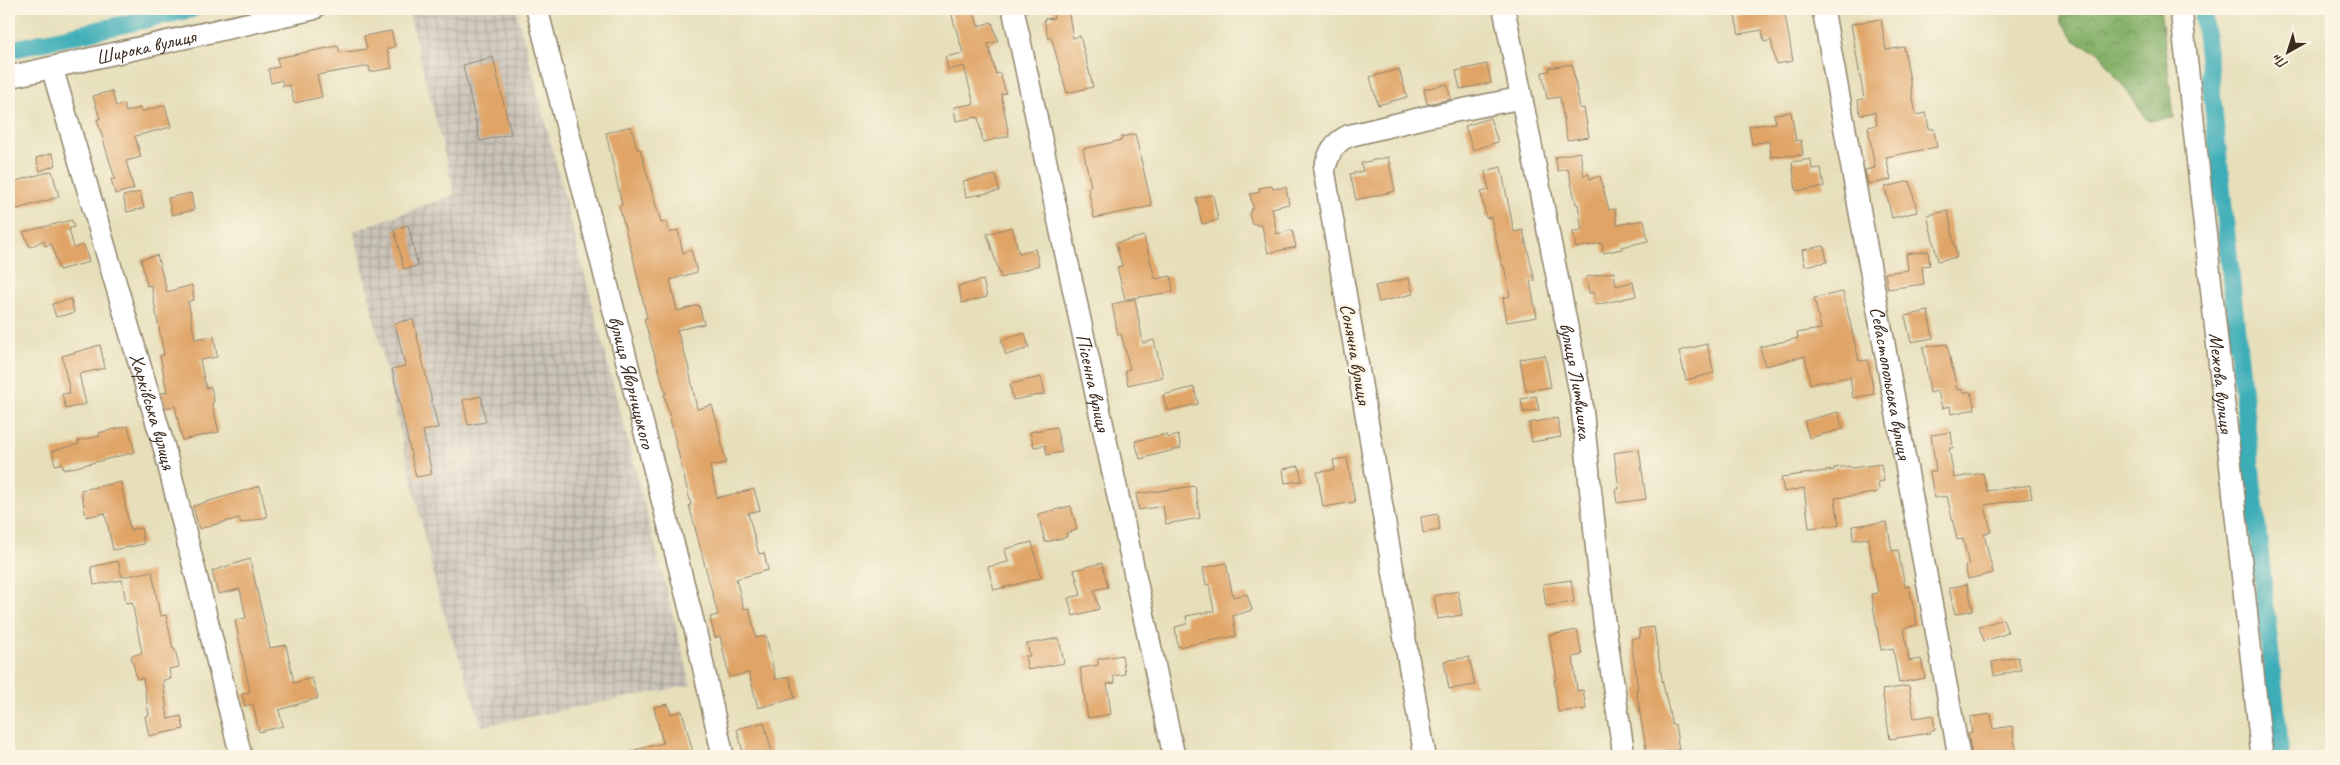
<svg xmlns="http://www.w3.org/2000/svg" width="2340" height="765" font-family="Caveat,sans-serif">
  <style>
    .industrial { fill: url(#industrial-grid) }
    .forest { fill: url(#forest-crowns); stroke: #606e44 }
    .lines { fill: none; stroke-linecap: round; stroke-linejoin: round }
    .canal { stroke: #3cadb8; stroke-width: 18 }
    .building { fill: #e0a466 }
    .minor-casing { stroke: #90846c; stroke-width: 24 }
    .minor { stroke: #fff; stroke-width: 21 }
    .labels { text-anchor: middle; stroke-width: 5; stroke-linejoin: round; paint-order: stroke }
    .street-label { font-size: 20px; fill: #3b2a1e; stroke: #fcf5e5 }
  </style>
  <defs>
    <pattern id="industrial-grid" width="8" height="8" patternUnits="userSpaceOnUse" patternTransform="scale(1.25)"><rect width="8" height="8" fill="#c9c3b8"/><path d="M0 4h8M4 0v8" fill="none" stroke="#a49f95"/></pattern>
    <pattern id="forest-crowns" width="20" height="18" patternUnits="userSpaceOnUse" patternTransform="scale(1.25)"><rect width="20" height="18" fill="#85b169"/><path d="M2 6a3 3 0 1 1 6 0M12 15a3 3 0 1 1 6 0" fill="none" stroke="#6e9056"/></pattern>
  </defs>
  <rect width="100%" height="100%" fill="#fcf5e5"/>
  <filter id="ink" filterUnits="userSpaceOnUse"><feTurbulence type="fractalNoise" baseFrequency=".02" numOctaves="2"/><feDisplacementMap in="SourceGraphic" scale="10" xChannelSelector="R" yChannelSelector="G"/><feConvolveMatrix kernelMatrix="1 2 1 2 8 2 1 2 1" color-interpolation-filters="sRGB"/></filter>
  <filter id="wash" filterUnits="userSpaceOnUse"><feTurbulence type="fractalNoise" baseFrequency=".0096" numOctaves="4" result="noise"/><feDisplacementMap in="SourceGraphic" scale="20" xChannelSelector="R" yChannelSelector="G"/><feGaussianBlur stdDeviation="1.12" result="paint"/><feColorMatrix in="noise" values="0 0 0 0 0 0 0 0 0 0 0 0 0 0 0 0 0 1.4 0 .05"/><feComposite in="paint" operator="in"/></filter>
  <g filter="url(#wash)">
    <rect width="100%" height="100%" fill="#e6dfba"/>
    <path class="industrial" d="M438,9H516L691,685L482,726L439,599L354,231L455,194L409,15Z"/>
    <path class="forest" d="M2061,9H2160L2174,118L2148,121L2099,52L2075,41L2062,22Z"/>
    <g class="lines">
      <g class="canal">
        <path d="M2203,9L2281,756"/>
        <path d="M9,50L192,9"/>
      </g>
    </g>
    <g id="blocks">
      <g class="building">
        <path d="M950,9H973L978,26L992,22L998,41L988,44L996,74L1000,73L1006,93L1001,94L1009,136L983,142L978,117L956,121L954,107L974,104L964,66L948,70L945,57L963,53Z"/>
        <path d="M1052,9H1068L1073,38L1080,36L1093,87L1067,93L1051,37L1048,38L1044,19L1054,18Z"/>
        <path d="M1770,9H1784L1793,61L1776,64L1771,40L1764,42L1762,30L1739,34L1735,16Z"/>
        <path d="M1881,19L1886,50L1904,47L1916,115L1926,113L1929,129H1934L1937,147L1886,157L1891,180L1868,184L1865,170L1875,168L1868,127L1877,125L1875,112L1860,115L1858,100L1864,99L1851,24Z"/>
        <path d="M391,31L395,47L387,49L392,68L370,72L369,66L317,75L322,97L294,103L290,85L283,86L282,80L271,83L268,69L279,67L277,58L338,46L340,53L367,49L364,36Z"/>
        <path d="M493,57L511,134L480,141L463,65Z"/>
        <path d="M1487,64L1491,83L1460,89L1456,71Z"/>
        <path d="M1572,64L1580,109L1584,108L1589,137L1567,140L1560,97L1547,99L1542,72L1550,71L1549,68Z"/>
        <path d="M1399,69L1407,97L1378,105L1370,77Z"/>
        <path d="M1447,84L1451,99L1427,104L1424,89Z"/>
        <path d="M112,91L116,106L124,104L126,112L140,108L141,112L165,105L171,127L135,136L141,157L126,161L134,189L115,194L111,179H115L97,119H100L93,96Z"/>
        <path d="M1791,112L1796,141L1801,140L1803,155L1771,157L1769,141L1752,144L1749,126L1776,123L1774,114Z"/>
        <path d="M1490,118L1498,142L1473,150L1465,126Z"/>
        <path d="M631,126L637,149H640L661,223L666,222L669,233L678,230L683,253L691,250L697,272L670,280L677,311L699,305L704,324L677,330L688,365L697,409L712,405L718,426L726,463L710,466L717,498L754,489L760,510L748,513L759,554L764,553L768,570L736,579L744,609L749,608L756,638L766,636L776,680L789,676L795,698L758,708L749,673L729,677L720,636L715,638L710,617L718,615L689,505H691L664,394H666L644,319L647,318L634,261L619,206L622,205L606,133Z"/>
        <path d="M1135,134L1152,206L1094,218L1088,188L1091,187L1083,149L1122,140L1121,137Z"/>
        <path d="M1580,152L1584,176L1589,174L1590,179L1600,176L1609,210L1615,209L1617,225L1644,220L1648,241L1621,247L1622,249L1603,253L1602,243L1576,248L1573,231L1582,230L1578,204H1576L1568,169L1558,171L1555,157Z"/>
        <path d="M52,153L56,165L40,171L36,158Z"/>
        <path d="M1388,157L1395,191L1356,200L1350,174L1363,171L1361,163Z"/>
        <path d="M1811,159L1812,169L1821,168L1824,187L1796,191L1792,162Z"/>
        <path d="M1501,167L1514,232L1523,230L1535,281L1530,282L1537,317L1507,322L1503,298L1510,296L1504,266H1502L1491,217L1486,218L1481,192L1489,190L1485,171Z"/>
        <path d="M52,171L59,197L14,210L9,193V183Z"/>
        <path d="M996,175L999,191L966,197L963,181Z"/>
        <path d="M1910,181L1917,212L1892,218L1885,187Z"/>
        <path d="M1272,186L1273,189L1286,187L1289,204L1272,208L1277,234L1292,230L1296,247L1268,253L1262,226L1252,223L1249,214L1253,207L1250,194L1260,192L1259,188Z"/>
        <path d="M140,192L144,208L127,212L123,196Z"/>
        <path d="M191,193L194,210L172,215L168,198Z"/>
        <path d="M1213,195L1218,220L1202,224L1196,198Z"/>
        <path d="M1948,211L1957,257L1938,261L1927,215Z"/>
        <path d="M72,220L74,227L69,229L74,248L84,245L89,262L59,270L52,244L45,246L44,240L30,247L23,232Z"/>
        <path d="M408,225L418,266L404,269L394,229Z"/>
        <path d="M1012,227L1019,253L1035,249L1039,265L1001,278L987,234Z"/>
        <path d="M1144,236L1155,279L1171,276L1173,292L1125,299L1117,267L1122,266L1116,243Z"/>
        <path d="M1824,246L1827,262L1805,266L1802,250Z"/>
        <path d="M1928,251L1930,265L1922,266L1924,284L1888,289L1885,273L1908,270L1906,254Z"/>
        <path d="M157,255L167,292L192,285L194,300L188,301L195,339L214,336L217,357L200,360L206,388L211,387L214,402L212,403L219,432L182,440L175,406L165,408L161,393L167,392L160,355H164L151,285L147,286L141,259Z"/>
        <path d="M1614,272L1616,286L1633,282L1636,296L1596,305L1594,292L1589,293L1586,277Z"/>
        <path d="M1409,278L1413,294L1379,302L1375,286Z"/>
        <path d="M983,280L987,297L962,303L958,286Z"/>
        <path d="M1843,292L1859,361L1868,360L1874,394L1853,398L1850,377L1810,384L1805,356L1765,366L1760,347L1798,338L1797,333L1821,329L1814,298Z"/>
        <path d="M71,299L74,313L56,317L52,304Z"/>
        <path d="M1135,299L1143,343L1154,340L1163,377L1128,385L1125,370L1130,369L1121,334L1118,335L1112,304Z"/>
        <path d="M1928,311L1933,338L1911,342L1905,316Z"/>
        <path d="M413,319L438,428L423,431L432,474L416,477L392,369L405,366L395,323Z"/>
        <path d="M1025,333L1029,348L1006,355L1001,340Z"/>
        <path d="M1707,344L1714,373L1686,380L1679,351Z"/>
        <path d="M1947,344L1957,390L1962,389L1963,393L1971,391L1975,409L1951,414L1950,406L1942,408L1938,391L1930,393L1923,347Z"/>
        <path d="M100,345L105,368L79,374L86,404L66,409L62,394L70,393L62,356Z"/>
        <path d="M1545,355L1551,387L1526,391L1520,359Z"/>
        <path d="M1041,377L1045,394L1013,400L1010,384Z"/>
        <path d="M1194,387L1198,404L1167,411L1163,395Z"/>
        <path d="M481,396L486,422L468,425L463,400Z"/>
        <path d="M1536,396L1539,410L1523,412L1521,399Z"/>
        <path d="M1838,412L1843,429L1809,438L1804,421Z"/>
        <path d="M1557,418L1561,437L1532,442L1529,423Z"/>
        <path d="M128,426L135,452L64,470L62,463L55,465L52,451L79,444L78,441L100,436L99,433Z"/>
        <path d="M1056,427L1062,452L1047,455L1045,445L1034,447L1030,432Z"/>
        <path d="M1951,432L1953,448H1949L1954,478L1983,473L1987,491L2030,485L2032,498L1985,505L1991,532L1984,534L1993,573L1968,579L1965,566L1969,565L1963,539L1957,540L1947,496L1934,498L1930,472L1936,471L1931,435Z"/>
        <path d="M1167,434L1168,438L1178,435L1181,448L1140,459L1135,441Z"/>
        <path d="M1639,449L1646,499L1617,503L1615,490L1619,489L1614,453Z"/>
        <path d="M1347,458L1355,502L1323,507L1317,472L1335,470L1333,460Z"/>
        <path d="M1881,464L1884,481L1878,482L1879,490L1876,493L1835,498L1839,525L1809,528L1804,488L1784,492L1781,477L1834,470V468L1850,466L1851,468Z"/>
        <path d="M1299,466L1302,481L1285,483L1283,469Z"/>
        <path d="M121,482L130,530L141,528L144,544L113,550L105,513L86,517L81,490Z"/>
        <path d="M260,486L267,517L241,523L239,518L199,529L193,506Z"/>
        <path d="M1195,486L1200,518L1166,524L1163,506L1139,510L1136,494Z"/>
        <path d="M1071,506L1077,530L1066,533L1067,537L1045,542L1038,514Z"/>
        <path d="M1438,514L1440,530L1423,533L1421,517Z"/>
        <path d="M1887,522L1892,551L1898,550L1905,587L1909,586L1917,625L1904,628L1909,661L1921,659L1925,678L1899,683L1893,648L1881,650L1871,594L1878,593L1868,538L1853,540L1852,526Z"/>
        <path d="M1032,542L1041,578L994,590L988,567L1008,562L1005,549Z"/>
        <path d="M250,559L270,648L286,645L294,683L312,678L318,698L279,710L283,726L259,732L253,704L245,706L242,694L250,692L235,620L246,618L240,589L218,594L212,571Z"/>
        <path d="M118,561L122,577L152,571L160,616L166,615L173,649H175L179,667L169,669L171,679L163,680L168,719L181,716L184,729L149,736L145,716L149,715L143,678L137,679L131,656L142,653L132,602L126,603L122,580L94,585L91,567Z"/>
        <path d="M1102,563L1108,587L1094,590L1099,609L1073,616L1068,598L1081,595L1074,570Z"/>
        <path d="M1226,563L1233,597L1247,594L1252,610L1233,616L1236,636L1178,647L1175,627L1187,624L1186,616L1214,611L1209,584L1206,585L1203,568Z"/>
        <path d="M1571,580L1574,602L1546,606L1543,584Z"/>
        <path d="M1967,584L1973,610L1955,614L1949,588Z"/>
        <path d="M1458,591L1462,615L1438,619L1434,596Z"/>
        <path d="M2003,619L2008,633L1984,641L1979,627Z"/>
        <path d="M1654,627L1662,679L1672,725L1675,724L1679,750L1647,755L1636,689H1638L1631,639L1640,638L1639,629Z"/>
        <path d="M1577,630L1582,655L1573,657L1577,691L1583,690L1586,709L1558,712L1554,679H1557L1549,635Z"/>
        <path d="M1059,638L1064,663L1028,670L1025,656H1030L1027,644Z"/>
        <path d="M1122,655L1125,674L1113,676L1115,683L1107,684L1111,714L1088,718L1080,668L1098,665V659Z"/>
        <path d="M1469,657L1475,685L1449,689L1444,661Z"/>
        <path d="M2018,657L2021,670L1994,676L1992,662Z"/>
        <path d="M1909,686L1914,718L1933,715L1935,730L1930,731V733L1890,739L1882,690Z"/>
        <path d="M668,704L671,714L682,711L694,756H631V751L663,743L654,707Z"/>
        <path d="M1991,714L1993,729L2012,726L2017,755L1972,756L1968,733L1972,732L1970,717Z"/>
        <path d="M764,722L773,756H744L737,729Z"/>
      </g>
    </g>
  </g>
  <g filter="url(#ink)">
    <use href="#blocks" fill-opacity="0" stroke="#90846c" stroke-width="1"/>
    <g class="lines">
      <g class="minor-casing">
        <g id="minor">
          <path id="s1" d="M537,9L695,629L723,756"/>
          <path id="s2" d="M1013,9L1174,756"/>
          <path id="s3" d="M1504,9L1581,397L1604,621L1624,756"/>
          <path id="s4" d="M1823,9L1959,756"/>
          <path id="s5" d="M2181,9L2262,756"/>
          <path id="s6" d="M52,68L164,447L241,756"/>
          <path id="s7" d="M9,77L313,9"/>
          <path d="M1425,756L1324,170C1329,154 1332,144 1348,136L1426,117L1521,98"/>
        </g>
      </g>
      <use href="#minor" class="minor"/>
    </g>
  </g>
  <g class="labels">
    <g class="street-label">
      <text dy="7" stroke="none"><textPath href="#s7" startOffset="140">Широка вулиця</textPath></text>
      <text transform="translate(1356 354) rotate(80)" y="7">Сонячна вулиця</text>
      <text dy="7" stroke="none"><textPath href="#s3" startOffset="379">вулиця Литвишка</textPath></text>
      <text dy="7" stroke="none"><textPath href="#s1" startOffset="385">вулиця Яворницького</textPath></text>
      <text dy="7" stroke="none"><textPath href="#s2" startOffset="382">Пісенна вулиця</textPath></text>
      <text dy="7" stroke="none"><textPath href="#s4" startOffset="380">Севастопольська вулиця</textPath></text>
      <text dy="7" stroke="none"><textPath href="#s5" startOffset="376">Межова вулиця</textPath></text>
      <text dy="7" stroke="none"><textPath href="#s6" startOffset="358">Харківська вулиця</textPath></text>
    </g>
  </g>
  <rect width="2340" height="765" fill="none" stroke="#fcf5e5" stroke-width="30"/>
  <g transform="translate(2288 52) rotate(219)" stroke="#fcf5e5" stroke-width="4" paint-order="stroke">
  <path d="M0-4L9 19L0 12L-9 19Z" fill="#3b2a1e"/>
  <text y="-8" font-size="14" font-weight="bold" text-anchor="middle" fill="#3b2a1e">Пн</text>
  </g>
</svg>
